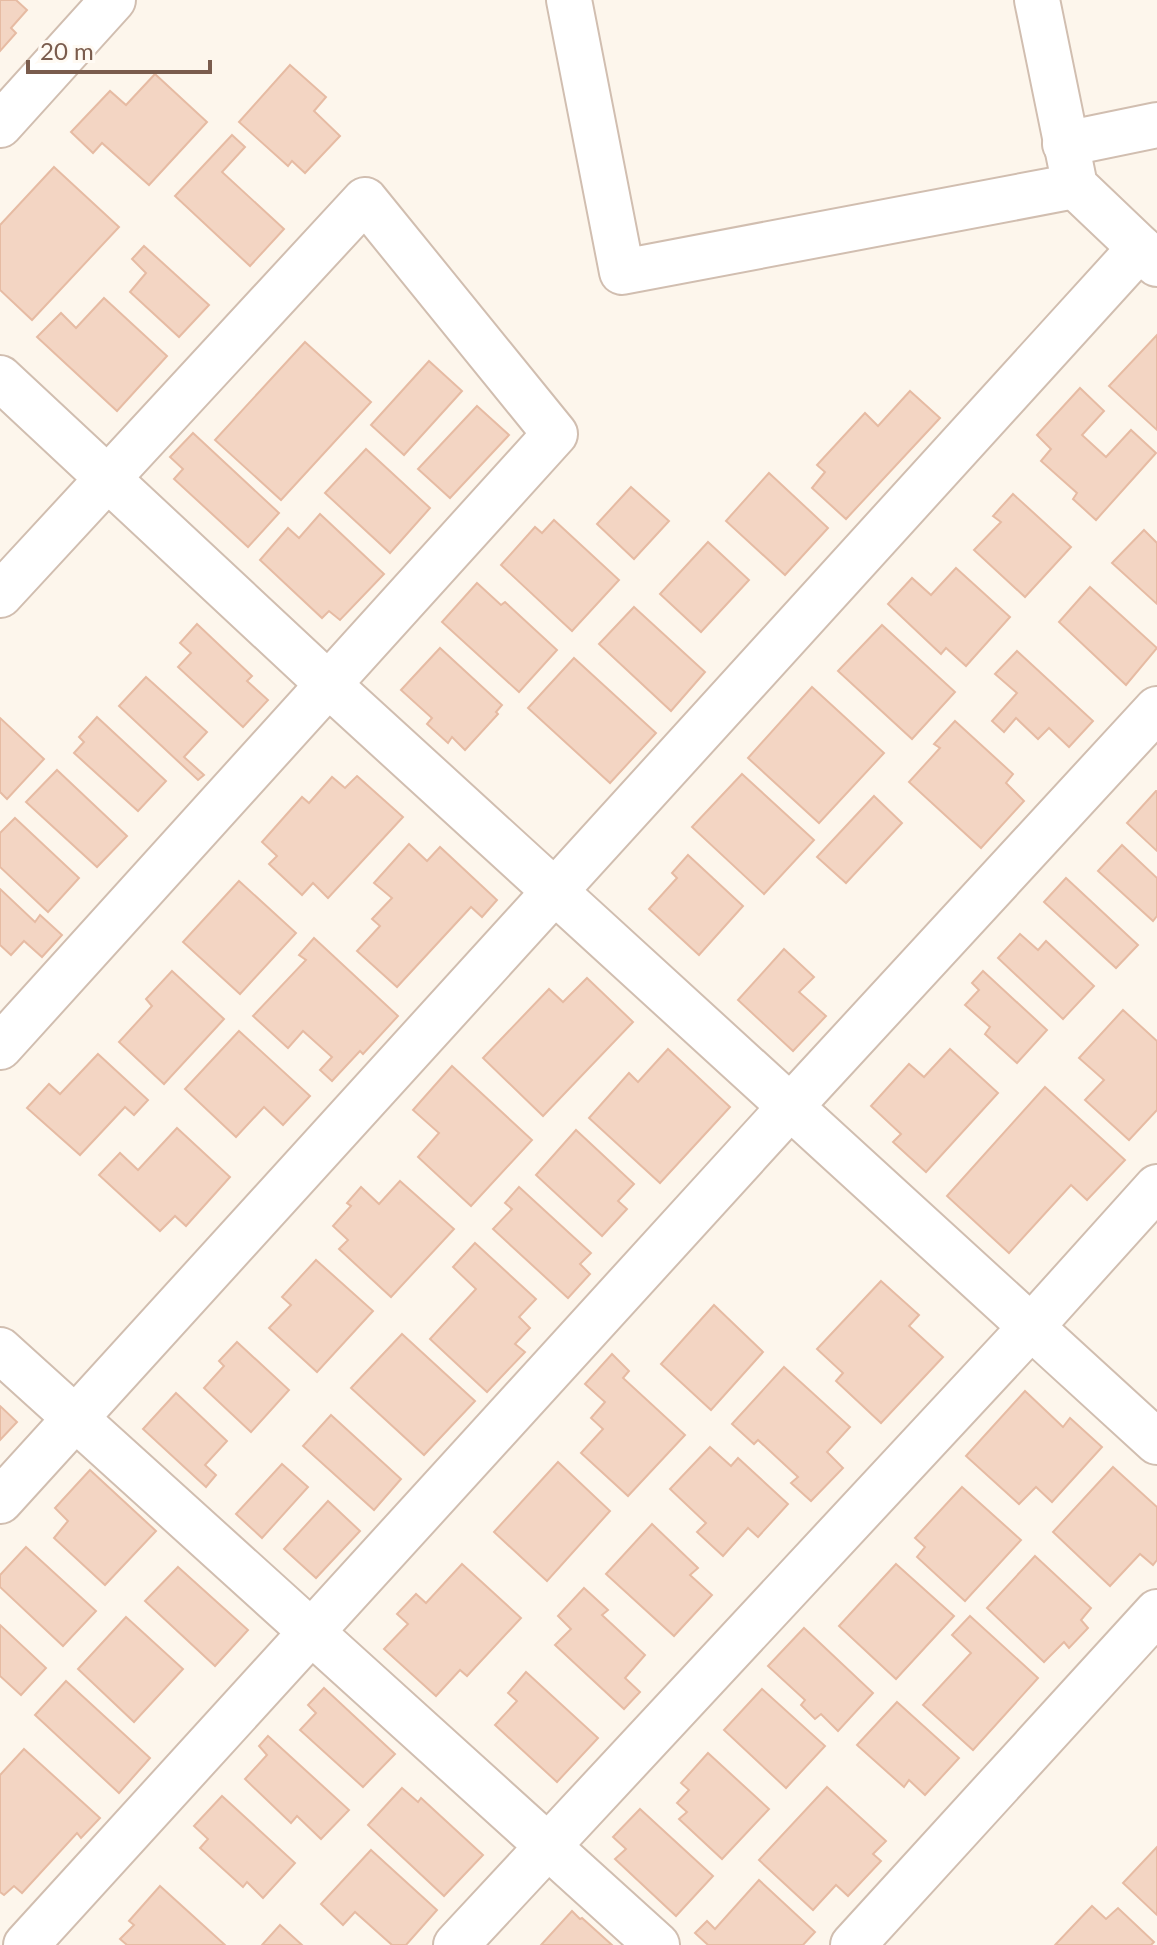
<svg xmlns="http://www.w3.org/2000/svg" width="1157" height="1945" font-family="Lato,sans-serif">
  <style>
    .building { fill: #f3d5c3; stroke: #e6bba3; stroke-width: 2 }
    .lines { fill: none; stroke-linecap: round; stroke-linejoin: round }
    .street-casing { stroke: #d1beb0; stroke-width: 48 }
    .street { stroke: #fff; stroke-width: 44 }
  </style>
  <rect width="100%" height="100%" fill="#fdf6ec"/>
  <g class="building">
    <path d="M0,0H16L27,10L11,28L16,33L0,51Z"/>
    <path d="M290,65L326,97L314,111L340,136L305,173L292,161L288,166L239,122Z"/>
    <path d="M155,74L207,122L149,185L102,143L93,153L71,132L110,91L126,105Z"/>
    <path d="M232,135L245,147L222,172L284,229L250,266L175,196Z"/>
    <path d="M54,167L119,227L32,320L0,290V225Z"/>
    <path d="M144,246L209,305L179,337L130,292L146,273L132,259Z"/>
    <path d="M104,298L167,356L117,411L37,337L61,313L76,328Z"/>
    <path d="M1157,335V430L1109,386Z"/>
    <path d="M305,342L371,402L281,500L215,440Z"/>
    <path d="M429,361L462,391L404,455L371,425Z"/>
    <path d="M1080,388L1104,411L1082,435L1106,457L1131,430L1156,453L1096,520L1073,499L1077,493L1041,461L1051,449L1037,435Z"/>
    <path d="M910,391L940,418L846,519L812,488L825,472L817,465L865,413L878,426Z"/>
    <path d="M477,406L509,435L450,498L418,469Z"/>
    <path d="M193,433L279,513L248,547L174,479L183,469L170,457Z"/>
    <path d="M366,449L430,508L390,553L325,493Z"/>
    <path d="M769,473L828,528L785,575L726,521Z"/>
    <path d="M631,487L669,521L634,559L597,524Z"/>
    <path d="M1013,494L1071,547L1025,597L974,550L1001,522L993,516Z"/>
    <path d="M320,514L384,574L340,620L329,611L322,618L260,560L288,528L299,538Z"/>
    <path d="M554,520L619,580L572,631L501,565L535,527L542,533Z"/>
    <path d="M1144,530L1157,543V604L1112,563Z"/>
    <path d="M708,542L749,580L701,632L660,594Z"/>
    <path d="M956,568L1010,617L966,666L946,648L941,654L888,604L912,578L931,595Z"/>
    <path d="M477,583L501,605L505,602L557,650L519,692L442,622Z"/>
    <path d="M1090,587L1157,648L1126,685L1059,622Z"/>
    <path d="M634,607L705,672L671,711L599,644Z"/>
    <path d="M197,624L252,676L247,681L268,700L243,727L178,667L191,653L180,643Z"/>
    <path d="M882,625L955,692L912,739L838,671Z"/>
    <path d="M440,648L502,705L496,712L498,714L465,750L452,737L448,743L427,724L432,718L401,690Z"/>
    <path d="M1017,651L1093,721L1069,747L1049,728L1038,739L1016,718L1004,732L992,721L1017,693L995,674Z"/>
    <path d="M574,658L656,733L610,783L528,708Z"/>
    <path d="M146,677L207,732L184,757L204,775L198,780L119,706Z"/>
    <path d="M812,687L884,753L819,823L748,758Z"/>
    <path d="M97,717L166,781L138,811L74,753L84,742L79,737Z"/>
    <path d="M0,718L44,759L7,799L0,792Z"/>
    <path d="M955,721L1013,774L1006,783L1024,801L981,848L909,782L940,748L934,744Z"/>
    <path d="M57,770L127,836L97,867L26,802Z"/>
    <path d="M742,774L814,840L764,894L692,827Z"/>
    <path d="M357,776L403,817L328,898L313,883L302,895L269,864L277,856L262,842L302,797L309,803L332,777L345,788Z"/>
    <path d="M1156,791H1157V851L1127,823Z"/>
    <path d="M874,796L902,823L846,883L817,857Z"/>
    <path d="M15,818L79,878L48,912L0,867V833Z"/>
    <path d="M409,844L427,861L440,847L497,900L482,917L471,907L397,987L357,951L380,926L372,919L392,898L374,883Z"/>
    <path d="M1122,845L1157,878V916L1153,921L1098,871Z"/>
    <path d="M688,855L743,906L699,955L649,909L677,878L672,873Z"/>
    <path d="M1066,878L1138,945L1116,968L1044,902Z"/>
    <path d="M239,881L296,933L240,994L183,942Z"/>
    <path d="M0,889L35,922L40,915L62,935L42,957L24,941L11,955L0,945Z"/>
    <path d="M1020,934L1038,950L1046,941L1094,986L1063,1019L998,958Z"/>
    <path d="M314,938L398,1016L363,1054L360,1051L332,1081L320,1070L332,1057L303,1031L288,1048L253,1016L306,960L299,955Z"/>
    <path d="M784,949L814,977L799,992L826,1016L793,1051L738,1000Z"/>
    <path d="M172,971L224,1019L164,1084L119,1042L152,1006L146,999Z"/>
    <path d="M983,971L1047,1030L1017,1063L985,1034L990,1027L965,1005L979,990L972,983Z"/>
    <path d="M587,978L633,1022L543,1116L483,1058L549,989L563,1002Z"/>
    <path d="M1123,1010L1157,1041V1110L1129,1140L1085,1100L1104,1080L1079,1058Z"/>
    <path d="M239,1031L310,1096L283,1125L264,1107L236,1137L185,1089Z"/>
    <path d="M668,1049L730,1107L660,1183L589,1118L629,1073L638,1082Z"/>
    <path d="M950,1049L998,1093L926,1172L893,1142L901,1134L871,1106L909,1064L924,1077Z"/>
    <path d="M98,1054L148,1100L134,1115L125,1107L80,1155L27,1108L49,1084L60,1094Z"/>
    <path d="M452,1066L532,1140L471,1206L418,1157L439,1133L413,1110Z"/>
    <path d="M1045,1087L1125,1160L1087,1200L1071,1185L1009,1253L947,1196Z"/>
    <path d="M177,1128L230,1177L186,1226L175,1216L160,1231L99,1175L120,1153L138,1170Z"/>
    <path d="M576,1130L634,1184L618,1201L627,1209L602,1236L536,1175Z"/>
    <path d="M400,1181L454,1229L391,1297L339,1249L348,1240L333,1226L351,1206L347,1203L361,1187L379,1204Z"/>
    <path d="M519,1187L591,1253L580,1264L590,1274L568,1298L493,1229L512,1209L505,1203Z"/>
    <path d="M475,1243L536,1299L519,1317L530,1328L515,1344L525,1352L487,1392L430,1339L476,1289L453,1267Z"/>
    <path d="M316,1260L373,1311L317,1372L269,1328L291,1305L282,1297Z"/>
    <path d="M881,1281L919,1315L909,1326L943,1357L881,1423L836,1381L843,1373L817,1349Z"/>
    <path d="M714,1305L763,1352L711,1410L661,1364Z"/>
    <path d="M402,1334L475,1401L424,1455L351,1388Z"/>
    <path d="M237,1342L289,1390L251,1432L204,1388L224,1366L219,1361Z"/>
    <path d="M612,1354L629,1371L623,1378L685,1435L628,1496L581,1453L603,1429L591,1418L605,1402L585,1384Z"/>
    <path d="M784,1367L850,1427L827,1452L843,1468L811,1501L791,1483L798,1477L758,1440L754,1444L732,1424Z"/>
    <path d="M1025,1391L1063,1427L1070,1418L1102,1447L1052,1502L1036,1487L1019,1504L966,1456Z"/>
    <path d="M176,1393L227,1441L205,1465L216,1475L206,1487L143,1429Z"/>
    <path d="M0,1406L17,1422L0,1440Z"/>
    <path d="M331,1415L401,1479L374,1510L303,1446Z"/>
    <path d="M710,1447L731,1466L738,1458L788,1504L758,1537L748,1528L723,1556L697,1532L706,1523L670,1489Z"/>
    <path d="M558,1462L610,1511L547,1581L494,1532Z"/>
    <path d="M282,1464L308,1487L262,1538L236,1514Z"/>
    <path d="M1113,1467L1157,1507V1560L1153,1565L1140,1554L1110,1586L1053,1532Z"/>
    <path d="M90,1470L156,1531L105,1585L54,1538L68,1521L55,1508Z"/>
    <path d="M962,1487L1021,1540L965,1601L917,1557L925,1547L915,1538Z"/>
    <path d="M328,1501L360,1531L316,1578L284,1549Z"/>
    <path d="M652,1524L698,1568L690,1575L712,1595L674,1636L606,1574Z"/>
    <path d="M26,1547L96,1611L63,1646L0,1587V1575Z"/>
    <path d="M1035,1556L1091,1608L1081,1620L1088,1628L1069,1648L1064,1642L1044,1662L987,1608Z"/>
    <path d="M462,1564L521,1618L467,1676L460,1670L436,1696L384,1649L408,1624L397,1614L416,1594L426,1603Z"/>
    <path d="M896,1564L954,1616L896,1679L839,1626Z"/>
    <path d="M178,1567L248,1630L215,1666L145,1601Z"/>
    <path d="M584,1588L608,1610L602,1615L645,1655L625,1678L640,1692L624,1709L555,1645L571,1629L558,1616Z"/>
    <path d="M970,1616L1038,1678L973,1750L923,1705L971,1653L952,1635Z"/>
    <path d="M126,1617L183,1669L134,1722L78,1669Z"/>
    <path d="M0,1625L46,1668L21,1695L0,1676Z"/>
    <path d="M804,1628L873,1693L838,1731L821,1714L815,1719L801,1705L805,1700L768,1666Z"/>
    <path d="M526,1672L598,1738L557,1782L495,1725L517,1701L508,1693Z"/>
    <path d="M66,1681L150,1758L119,1793L35,1715Z"/>
    <path d="M324,1688L395,1754L363,1787L300,1730L316,1713L308,1705Z"/>
    <path d="M762,1689L825,1746L786,1788L724,1730Z"/>
    <path d="M897,1702L959,1758L925,1795L909,1780L904,1787L857,1745Z"/>
    <path d="M268,1736L349,1810L321,1839L297,1816L291,1823L245,1779L267,1755L259,1746Z"/>
    <path d="M24,1749L100,1818L81,1838L77,1833L22,1893L14,1886L4,1895L0,1892V1775Z"/>
    <path d="M708,1753L769,1809L722,1859L679,1819L687,1812L677,1803L689,1790L681,1783Z"/>
    <path d="M827,1787L886,1841L873,1854L881,1861L848,1896L836,1885L813,1910L759,1860Z"/>
    <path d="M402,1788L418,1802L421,1798L483,1855L444,1896L368,1825Z"/>
    <path d="M222,1796L295,1863L263,1898L247,1882L243,1887L200,1848L208,1839L194,1826Z"/>
    <path d="M640,1809L713,1876L676,1916L615,1859L626,1849L613,1837Z"/>
    <path d="M1157,1847V1915L1123,1883Z"/>
    <path d="M371,1850L437,1910L406,1945H392L355,1912L343,1925L321,1904Z"/>
    <path d="M759,1880L815,1932L803,1945H708L695,1933L707,1921L715,1929Z"/>
    <path d="M160,1886L225,1945H127L120,1939L134,1925L129,1921Z"/>
    <path d="M1092,1906L1106,1919L1118,1908L1154,1942L1151,1945H1055Z"/>
    <path d="M572,1911L580,1919L582,1918L612,1945H541Z"/>
    <path d="M280,1925L302,1945H262Z"/>
  </g>
  <g class="lines">
    <g class="street-casing">
      <g id="street">
        <path d="M569,0L622,272L1075,186"/>
        <path d="M1037,0L1075,186L1157,264"/>
        <path d="M0,125L113,0"/>
        <path d="M1065,144L1157,125"/>
        <path d="M0,378L329,685L1157,1442"/>
        <path d="M0,595L365,200L555,434L0,1047"/>
        <path d="M0,1350L657,1945"/>
        <path d="M0,1501L1140,248"/>
        <path d="M26,1945L790,1107L1157,709"/>
        <path d="M456,1945L1031,1327L1157,1187"/>
        <path d="M853,1945L1157,1612"/>
      </g>
    </g>
    <use href="#street" class="street"/>
  </g>
  <path d="M28 60v12h182v-12" fill="none" stroke="#7a5c4d" stroke-width="4"/>
  <text x="40" y="60" font-size="24" fill="#7a5c4d" stroke="#fffaf3" stroke-width="6" paint-order="stroke">20 m</text>
</svg>
